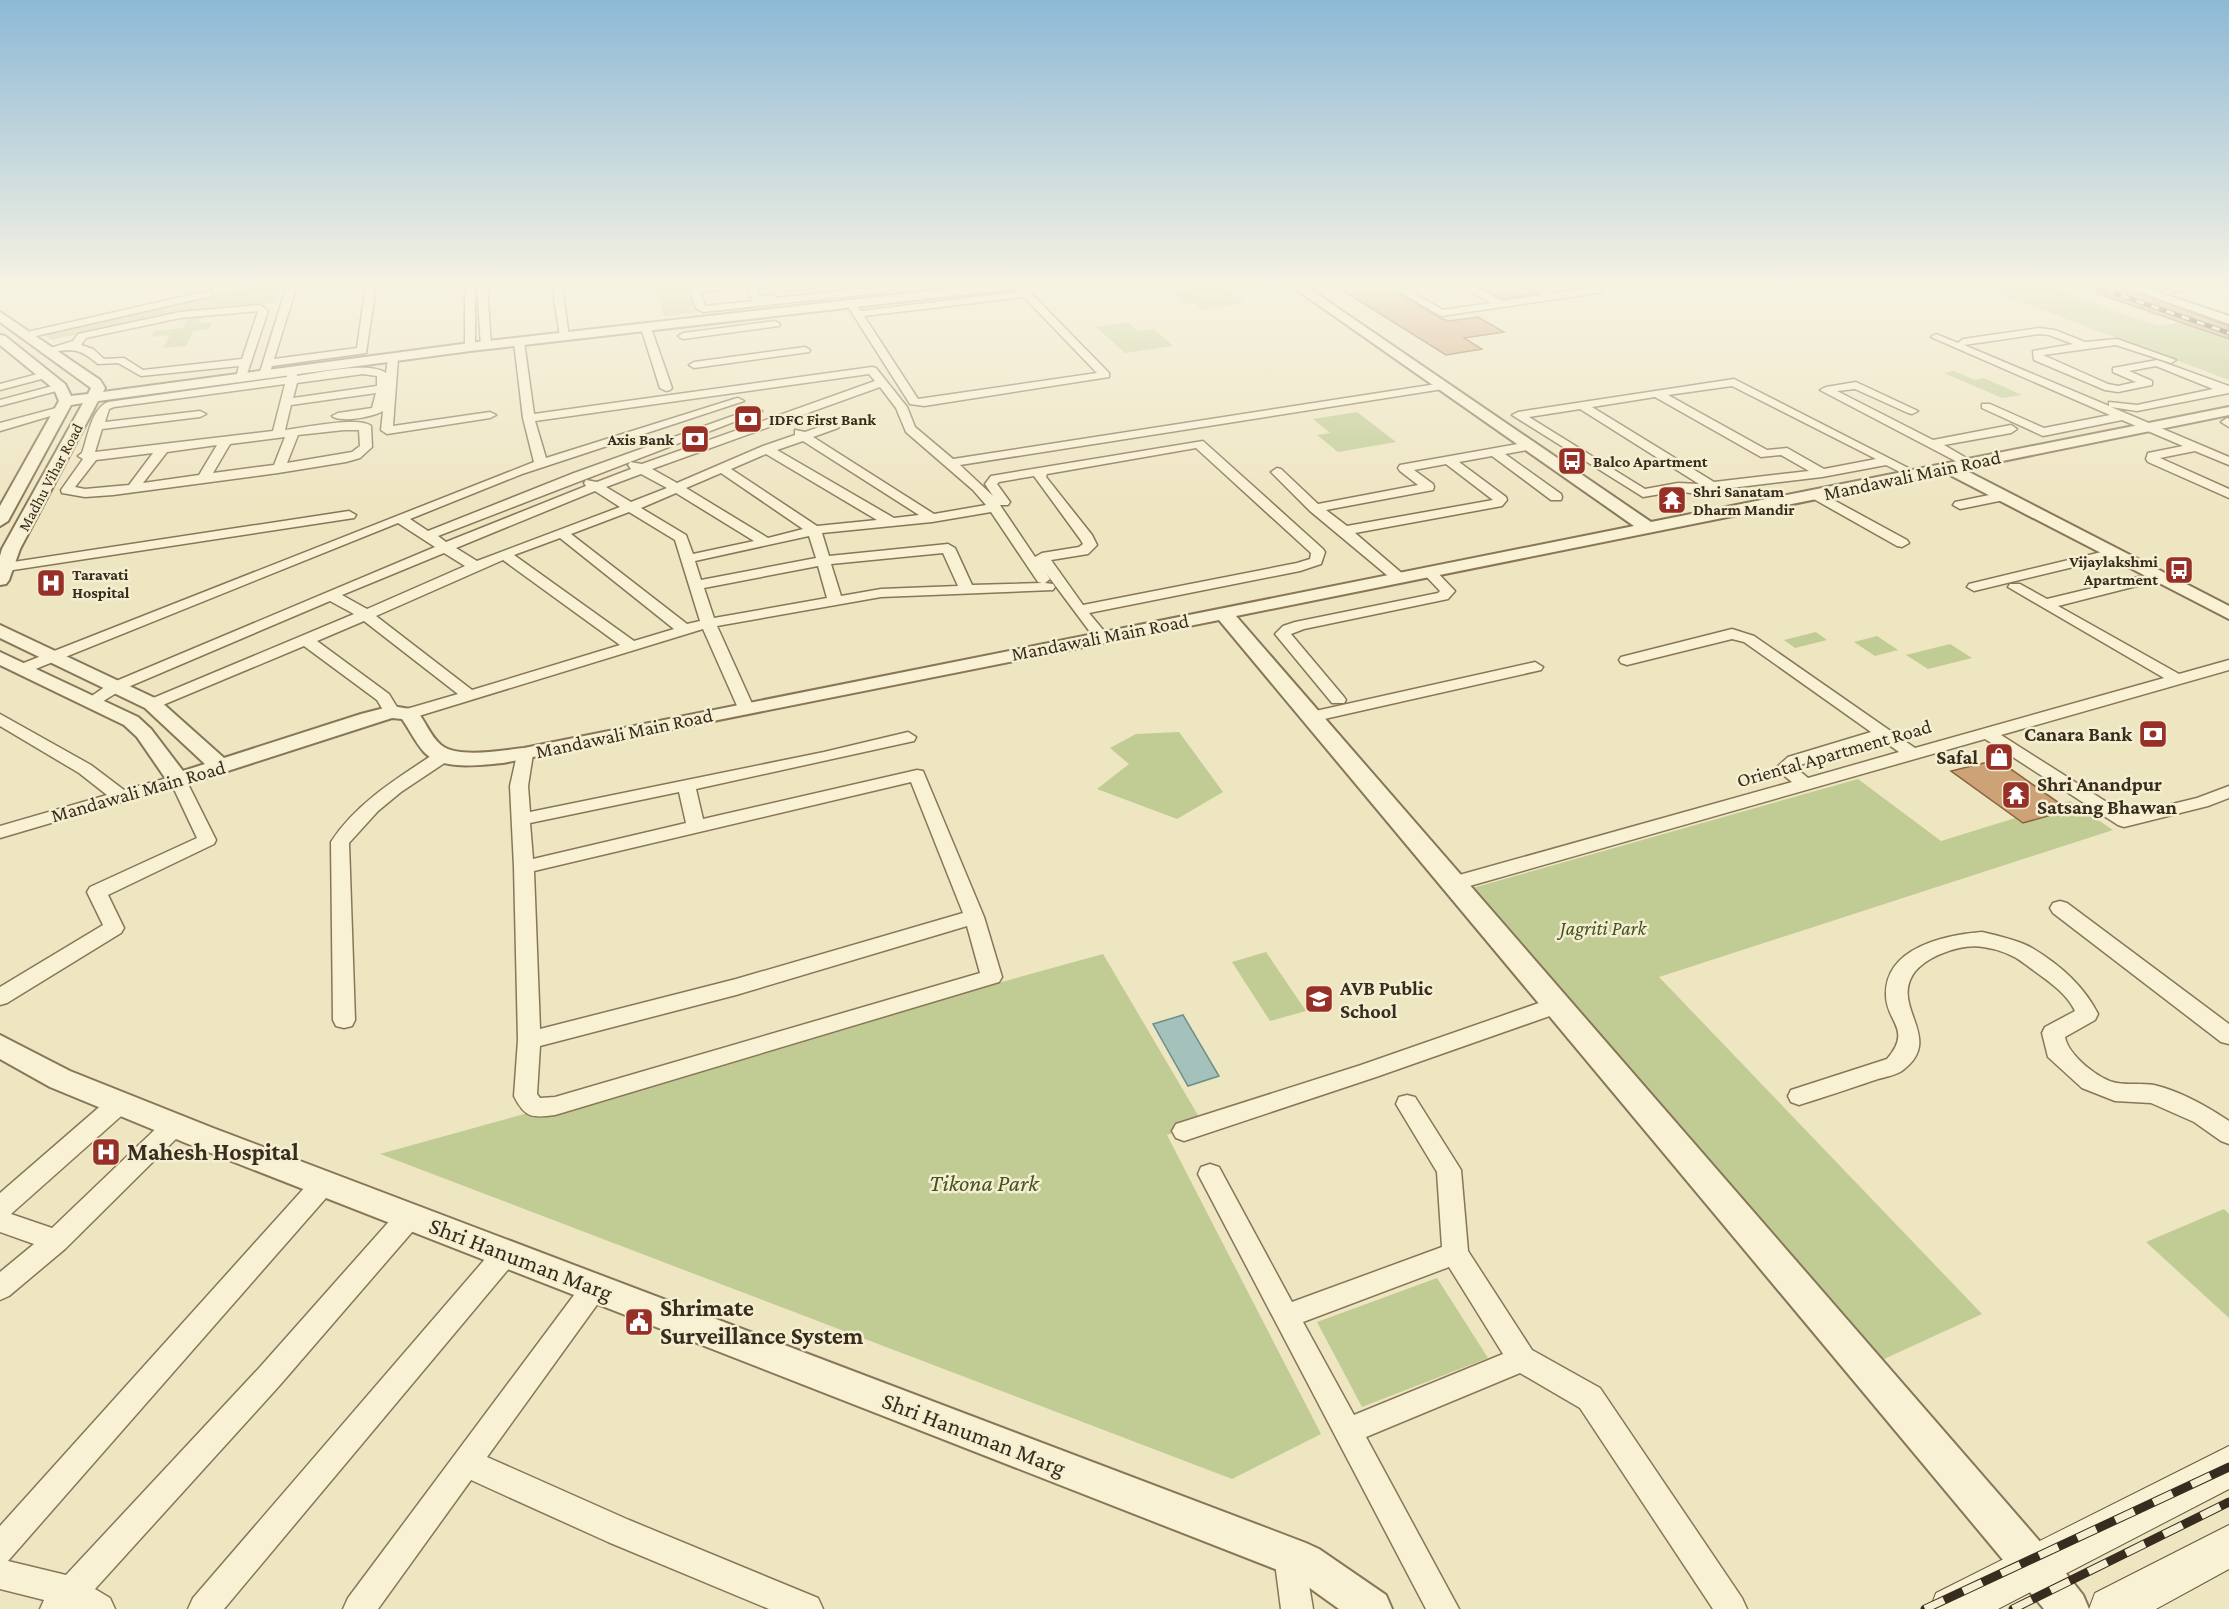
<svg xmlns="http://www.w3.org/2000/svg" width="2229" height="1609" font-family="'Crimson Pro',serif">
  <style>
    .green { fill: #c1cc95 }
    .water { fill: #a4c1bb; stroke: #6b8f89; stroke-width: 1.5 }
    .building { fill: #cda276; stroke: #87623e; stroke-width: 1.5 }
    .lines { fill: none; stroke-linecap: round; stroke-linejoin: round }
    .minor-casing { stroke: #887658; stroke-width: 3 }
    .tertiary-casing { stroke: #887658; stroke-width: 4 }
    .secondary-casing { stroke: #6a573c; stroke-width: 2 }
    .minor { fill: #f9f1d4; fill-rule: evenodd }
    .tertiary { fill: #f9f1d4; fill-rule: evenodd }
    .secondary { fill: #f9f1d4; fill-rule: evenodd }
    .rail-far1-casing { stroke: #372c1d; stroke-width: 4.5 }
    .rail-casing { stroke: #372c1d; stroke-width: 9 }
    .rail-far1 { stroke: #f6eed1; stroke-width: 3; stroke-dasharray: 8; stroke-linecap: butt }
    .rail { stroke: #f6eed1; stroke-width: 7; stroke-dasharray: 21; stroke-linecap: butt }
    .labels { text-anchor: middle; stroke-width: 5; stroke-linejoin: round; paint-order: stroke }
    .far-poi-label { font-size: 16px; font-weight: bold; fill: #372c1d; stroke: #f6eed1; text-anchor: start }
    .far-street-label { font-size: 16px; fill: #372c1d; stroke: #f6eed1 }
    .street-label { font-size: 20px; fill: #372c1d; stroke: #f6eed1 }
    .poi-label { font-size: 20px; font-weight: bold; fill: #372c1d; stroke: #f6eed1; text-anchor: end }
    .park-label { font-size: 20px; font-style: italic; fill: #435423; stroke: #f6eed1 }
    .near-poi-label { font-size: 24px; font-weight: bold; fill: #372c1d; stroke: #f6eed1; text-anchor: start }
    .near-park-label { font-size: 24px; font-style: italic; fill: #435423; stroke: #f6eed1 }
    .near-street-label { font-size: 24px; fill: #372c1d; stroke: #f6eed1 }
  </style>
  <rect width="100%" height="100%" fill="#eee5c1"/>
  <g class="green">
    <path d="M238,285H280L276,303L147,318L52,340L44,335L242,289Z"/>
    <path d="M653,285H689L700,312L664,317Z"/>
    <path d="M763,285H826L828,288L767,295Z"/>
    <path d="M1222,285L1244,303L1202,310L1194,303L1183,304L1169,292Z"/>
    <path d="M1975,285H2071L2075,286L2056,290L2158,326L2183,322L2229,338V380Z"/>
    <path d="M202,317L199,323L212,322L209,329L193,331L186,346L163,348L170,335L151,337L154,331L183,328L188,318Z"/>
    <path d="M1128,322L1138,331L1154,329L1173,346L1125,353L1096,327Z"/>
    <path d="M1954,371L1975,380L1984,378L2022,395L2002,398L1944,373Z"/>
    <path d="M1357,412L1396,442L1338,452L1317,435L1330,433L1313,419Z"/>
    <path d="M1816,632L1827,640L1795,648L1784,640Z"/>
    <path d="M1877,636L1898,650L1875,656L1854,642Z"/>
    <path d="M1950,644L1972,658L1928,669L1906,655Z"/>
    <path d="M1179,732L1223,792L1177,819L1097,789L1129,764L1110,748L1136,734Z"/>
    <path d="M1858,779L1941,841L2070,801L2113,830L1659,977L1982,1314L1882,1360L1469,889Z"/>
    <path d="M1266,952L1306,1011L1270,1021L1232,962Z"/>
    <path d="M1103,954L1202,1122L1167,1135L1321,1434L1232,1479L380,1154Z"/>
    <path d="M2224,1209L2229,1214V1318L2146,1242Z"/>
    <path d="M1437,1278L1488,1358L1362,1407L1317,1322Z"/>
  </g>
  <path class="water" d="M1183,1015L1219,1076L1188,1086L1153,1024Z"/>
  <g class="building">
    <path d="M1334,285H1386L1440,318L1449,321L1478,317L1504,332L1464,338L1482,349L1446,355Z"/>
    <path d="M1476,285H1524L1537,294L1502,299Z"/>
    <path d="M2099,285H2118L2229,326V339L2096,293Z"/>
    <path d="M1996,760L2012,770L2069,810L2023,823L1951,771Z"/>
  </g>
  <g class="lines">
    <g class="minor-casing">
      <g id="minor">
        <path d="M287,285H297L274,359L357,348L366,285H376L366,353L272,366L269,374H261L260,372Z"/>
        <path d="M465,285H475V347L470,350L465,347Z"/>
        <path d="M477,285H487L491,346L486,349L481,346Z"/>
        <path d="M552,285H562L569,338L560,336Z"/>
        <path d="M688,285H698V287L756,285L760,296L775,295L776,298L897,285L887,292L703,312L696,308ZM747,287L753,301L705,306L700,292Z"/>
        <path d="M1013,285H1023L1109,373V377L924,406L910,404L847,305L855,303L861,311L1019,292ZM1024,297L1097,373L918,399L864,316Z"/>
        <path d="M1388,285H1399L1443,310L1490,303L1459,285H1471L1502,301L1544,295L1526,285H1538L1555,293L1604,285L1601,292L1598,293L1441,316Z"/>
        <path d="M2186,285H2206L2166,294L2161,291Z"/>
        <path d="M208,291L213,294L211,296L27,338L22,335L27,332Z"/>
        <path d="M260,305L268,311L246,377L241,380L236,377L239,366L141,376L118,363L98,364C79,348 72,348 49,353L44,350L73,341L78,334L180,312ZM258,311L242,359L143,370L124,358L104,359L93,349L81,345L86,338L180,318Z"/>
        <path d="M775,321L780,324L779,326L683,339L678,336L683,333Z"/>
        <path d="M646,325L651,328L672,388L670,390L666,391L660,388L641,328Z"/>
        <path d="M2039,328L2055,330L2085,342L2117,339L2176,360L2171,363L2116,345L2043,355L2108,384L2118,386L2136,382L2113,372V368L2157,360L2229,386V393L2137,411L2111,407L2229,457V465L2195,451L2160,458L2229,489V498L2148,462L2146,459L2148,453L2183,446L2122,420L2043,436L1982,408V404H1990L2044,428L2110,415L1931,337L1936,334L1958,343L1963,339ZM2039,334L2049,335L2073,344L2033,351L2034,360L2105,390L2118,392L2152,385V381L2129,371L2156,366L2213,389L2137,405L2109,402V406L1964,345Z"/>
        <path d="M519,339L524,342L534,414L872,367L876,368L907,407L915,427L953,459L1443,383L1449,386L1443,389L960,465L993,496L985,484L991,476L1203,441L1323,549L1325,552L1321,564L1300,571L1089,613L1109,637L1101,642L1096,640L1046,573L1050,579L1045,583L1053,584L1055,587L1053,590L881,597L717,626L754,708L746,713L738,708L703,629L409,719L403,718L401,714L403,710L458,694L364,621L317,641L389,694L400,712L398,715H386L377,700L304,646L158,707L152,709L144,704L146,701L354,614L330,601L121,690L97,705H85L83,702L109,684L435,547L398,523L28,672H16L14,669L16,666L534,462L523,418L514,342ZM869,374L875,381L642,464L630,462L628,465L631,469L597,482L586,480L584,483L586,486L446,542L438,536L762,411L756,408L752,409L574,473L428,531L410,519L522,474L744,401L738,398L734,399L546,458L535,421ZM880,387L896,408L906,432L973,490L986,505L934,514L813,437L838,428L840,426L834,422L805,432L795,430V435L763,446L677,483L652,469ZM803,441L919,515L894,518L777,450ZM1196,448L1311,553L1310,559L1297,563L1083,605L1051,560L1088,554L1097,545L1092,535L1046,477L1047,474ZM766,454L877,520L817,526L731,469ZM721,473L803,529L768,538L686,488ZM641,474L667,488L631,502L606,487ZM1034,476L1080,539L1083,544L1079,547L1042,553L1035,557L1000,505H1008L1010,502L997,484L999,482ZM595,491L620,507L477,561L456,548ZM676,493L754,541L693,554L686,535L641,508ZM629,512L675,540L700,621L687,624L571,534ZM991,512L1038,582L1042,583L972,585L955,548L948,544L829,556L822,533L932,522ZM809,536L816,558L701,580L695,561ZM560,538L674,629L634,641L514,555ZM444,553L465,566L367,609L342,595ZM943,553L958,586L881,589L841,596L831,564ZM503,560L620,645L472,690L376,616ZM818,566L827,598L714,618L704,588Z"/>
        <path d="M805,347L810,350L809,352L694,368L689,365L694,362Z"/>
        <path d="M393,355L398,358L393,426L490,412L496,415L490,418L387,434L381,430L383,411C373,417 341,423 332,416L338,413L372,408L376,393L291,405L285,430C303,428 359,416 371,426L372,447L360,458L346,462L278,473L113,495L85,497L62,493L61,490L83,459L78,456L82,453C88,437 91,409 108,402L287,377V370L292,367L297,370V376C318,373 370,361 386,373L388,358ZM363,374L377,376V386L293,398L297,383ZM285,384L273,431L95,452L102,429L200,417L206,414L200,411L105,422L109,409L114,407ZM344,430H359L360,446L352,452L287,463L298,435ZM285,437L274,465L213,473L230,444ZM217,445L199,475L143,483L167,452ZM153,453L129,485L85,489L75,487L96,460Z"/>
        <path d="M45,372L49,373V377L0,390V384Z"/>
        <path d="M1734,379L1920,474L1918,477H1910L1886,465L1822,477L1690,493L1678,491L1643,497L1512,415L1518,412ZM1732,386L1876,459L1824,469L1787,448L1767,450L1668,395ZM1655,397L1761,457L1781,455L1809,471L1714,482L1592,407ZM1580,409L1699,484L1678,483L1645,489L1529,417Z"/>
        <path d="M1856,382L1918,411L1912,414L1908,413L1855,389L1837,391L1933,440L2011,425L2017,429L2011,433L1944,445L1975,463L1973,466H1965L1820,390L1826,387Z"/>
        <path d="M60,384L66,387L64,389L0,406V400Z"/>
        <path d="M60,407L66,410L64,412L0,431V423Z"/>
        <path d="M2227,418L2229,419V427L2221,422Z"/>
        <path d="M1529,442L1533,443V449L1505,454L1561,494L1562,497L1561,500H1551L1492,456L1459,462L1506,497L1507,500L1502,506L1355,533L1404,575L1406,578L1404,581H1394L1310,511L1271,472L1277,468L1281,469L1318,504L1418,485L1400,471L1398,468L1400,465ZM1446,464L1493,500L1347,526L1326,510L1433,490L1434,487L1433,484L1414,470Z"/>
        <path d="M1817,491L1907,540L1909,543L1902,547L1897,546L1812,498L1811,495L1812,492Z"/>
        <path d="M2004,492L2010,496L2009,499L1960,509L1953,505L1955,502Z"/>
        <path d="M349,511L356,515L354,518L0,572V564Z"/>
        <path d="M2114,549L2119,550L2121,553L2119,556L1974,591L1967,587L1969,584Z"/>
        <path d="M1429,568L1434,569L1455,591L1448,599L1304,629L1291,634L1344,697L1346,700L1344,703H1332L1275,634L1283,626L1295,622L1438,593L1440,591L1422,572Z"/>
        <path d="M2159,572L2166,576L2164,579L2058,606L2179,674L2229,660V670L2001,735L2127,815L2197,798L2229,786V798L2208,806L2124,827L2118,825L1985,739L1452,891L1445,889L1442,884L1445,879L1792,782L1782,774L1778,766L1788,757L1871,732L1744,642L1732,639L1627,665L1621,663L1619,660L1621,657L1732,629L1754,636L1915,748L2164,678L2008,587L2010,584H2020L2047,599ZM1882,740L1899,752L1808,778L1796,768L1800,765Z"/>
        <path d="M1535,662L1543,667L1541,670L1311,722L1303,717L1311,712Z"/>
        <path d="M0,714L91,765L124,790L178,775L184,776L216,840L214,844L108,895L124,928L121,933L7,1003L0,1005V987L103,925L87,892L90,887L197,838L173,787L0,838V826L107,795L79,773L0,726Z"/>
        <path d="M908,732L916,737L914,741L696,789L703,819L917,770L923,771L984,917L1002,977L999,982L555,1115C532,1118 525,1118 514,1096L518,1040L514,867L510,786L518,750H530L533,754L528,786L530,812L824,752ZM911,782L963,913L736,979L540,1029L534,871ZM679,792L686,823L533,859L530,823ZM967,926L980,973L555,1097L540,1098L537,1094L540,1046L736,995Z"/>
        <path d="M443,751L449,752L452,756L449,760L401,792L378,811L349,843L355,1020L352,1026L344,1028L336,1026L333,1020L331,842C356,803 399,777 437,752Z"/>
        <path d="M2060,901L2067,903L2229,1024V1044L2221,1042L2053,913L2050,908L2053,903Z"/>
        <path d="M1982,932C1998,936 2018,940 2032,948C2059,964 2084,986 2098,1014L2095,1020L2065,1037C2068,1055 2099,1080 2117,1083C2129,1085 2142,1083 2154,1085C2180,1091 2208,1107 2229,1121V1144L2221,1141L2194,1122L2151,1103L2115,1101L2082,1088L2048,1057L2042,1033L2045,1027L2075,1011C2066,991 2042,977 2025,964C2014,955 1998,949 1983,947C1962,943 1921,957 1911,978C1895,1010 1943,1040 1903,1070C1897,1075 1885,1077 1878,1079C1851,1088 1825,1097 1799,1105L1791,1102L1788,1096L1791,1090L1887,1059C1913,1029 1886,1022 1886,995C1885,947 1946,935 1982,932Z"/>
        <path d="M1556,997L1564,999L1567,1005L1564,1011L1376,1077L1184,1141L1176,1138L1172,1131L1176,1124L1361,1065Z"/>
        <path d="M120,1094L128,1096L131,1103L128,1110L11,1214L52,1228L167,1118L175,1116L183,1118L187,1125L183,1132L65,1249L9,1296L0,1300V1272L34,1244L0,1232V1193L112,1096Z"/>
        <path d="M1407,1095L1415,1097L1461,1170L1468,1251L1532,1350L1600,1388L1742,1598L1747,1609H1713L1580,1408L1520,1373L1366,1437L1459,1609H1426L1198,1174L1201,1167L1210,1164L1219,1167L1292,1302L1442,1247L1437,1172L1396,1104L1399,1097ZM1449,1267L1503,1354L1354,1415L1303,1322Z"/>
        <path d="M324,1173L333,1176L336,1183L333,1190L8,1561L66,1575L260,1367L401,1208L410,1205L419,1208L422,1216L419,1224L280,1385L95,1589L110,1598L115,1609H40L44,1600L0,1589V1526L315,1176Z"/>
        <path d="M507,1241L516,1244L520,1252L516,1260L224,1609H188L193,1598L498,1244Z"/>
        <path d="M595,1275L604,1279L608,1287L604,1295L487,1457L629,1520L818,1598L823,1609H769L608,1542L471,1480L378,1609H343L348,1598L586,1279Z"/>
        <path d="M1289,1540L1300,1544L1304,1555L1313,1609H1281L1274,1555L1278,1544Z"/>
      </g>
    </g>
    <g class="tertiary-casing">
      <g id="tertiary">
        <path d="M0,285H11L0,290Z"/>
        <path d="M983,285H1018L1012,289L470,351L98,401L20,549L9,580L6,584L0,585V556L2,549L83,403L71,405L8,521L0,526V506L59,401L54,389L0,345V335L5,336L65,384L71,396L88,394L91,388L0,322V312L100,380L105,388L103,392L470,343Z"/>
        <path d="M1290,285H1304L1651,522L2229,407V415L1963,469L2229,606V619L1946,473L1236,616L2049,1552L2083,1595L2089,1609H2044L1219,620L503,763C479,765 442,771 424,752C415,742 410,730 402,719L392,718L178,787L170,785L137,737L124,725L0,665V652L138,717L151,729L183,771L205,764L145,708L0,638V625L159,700L224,758L361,714L392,706L416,710C425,720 430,736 441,745C458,759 503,750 524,748L1634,526Z"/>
        <path d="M2120,285H2137L2229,316V324Z"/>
        <path d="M0,1035L70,1071L213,1128L1306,1543L1319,1549L1386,1595L1392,1609H1339L1293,1576L193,1146L50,1087L0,1059Z"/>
      </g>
    </g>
    <g class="secondary-casing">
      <g id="secondary">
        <path d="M2229,1446V1489L1998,1609H1930L1936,1593Z"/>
        <path d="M2229,1525V1569L2156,1609H2089L2095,1593Z"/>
      </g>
    </g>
    <use href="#minor" class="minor"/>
    <use href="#tertiary" class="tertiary"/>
    <use href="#secondary" class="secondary"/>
    <g class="rail-far1-casing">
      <path id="rail-far1" d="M2091,285L2229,333"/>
    </g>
    <g class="rail-casing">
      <g id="rail">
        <path d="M1925,1609L2229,1467"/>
        <path d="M2013,1609L2229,1502"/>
      </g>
    </g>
    <use href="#rail-far1" class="rail-far1"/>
    <use href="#rail" class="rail"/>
  </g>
  <linearGradient id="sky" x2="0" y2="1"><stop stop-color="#8db9d6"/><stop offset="0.56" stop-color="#f7f3e3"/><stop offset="1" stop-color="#f7f3e3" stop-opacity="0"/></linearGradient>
  <rect width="2229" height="510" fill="url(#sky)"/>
  <defs>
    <g id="bank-square" transform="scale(1.5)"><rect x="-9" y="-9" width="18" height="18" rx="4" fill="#973128" stroke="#f6eed1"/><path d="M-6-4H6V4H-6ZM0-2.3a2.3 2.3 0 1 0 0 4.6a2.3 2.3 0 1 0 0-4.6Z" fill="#fff"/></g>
    <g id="bus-square" transform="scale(1.5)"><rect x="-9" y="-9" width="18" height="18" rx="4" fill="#973128" stroke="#f6eed1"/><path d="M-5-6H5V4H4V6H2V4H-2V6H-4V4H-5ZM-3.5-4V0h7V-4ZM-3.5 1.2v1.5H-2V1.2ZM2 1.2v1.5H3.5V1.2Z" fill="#fff"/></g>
    <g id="temple-square" transform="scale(1.5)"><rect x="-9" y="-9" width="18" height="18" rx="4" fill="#973128" stroke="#f6eed1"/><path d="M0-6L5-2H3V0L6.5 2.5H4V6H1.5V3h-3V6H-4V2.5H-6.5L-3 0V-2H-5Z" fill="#fff"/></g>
    <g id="hospital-square" transform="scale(1.5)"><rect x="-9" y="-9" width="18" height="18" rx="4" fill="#973128" stroke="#f6eed1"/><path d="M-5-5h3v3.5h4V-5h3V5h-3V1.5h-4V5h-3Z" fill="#fff"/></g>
    <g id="shop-square" transform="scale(1.5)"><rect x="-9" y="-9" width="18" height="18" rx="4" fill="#973128" stroke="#f6eed1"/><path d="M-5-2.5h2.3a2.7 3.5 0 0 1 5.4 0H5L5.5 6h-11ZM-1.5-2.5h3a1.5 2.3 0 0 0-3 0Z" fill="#fff"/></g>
    <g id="school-square" transform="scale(1.5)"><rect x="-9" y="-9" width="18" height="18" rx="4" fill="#973128" stroke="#f6eed1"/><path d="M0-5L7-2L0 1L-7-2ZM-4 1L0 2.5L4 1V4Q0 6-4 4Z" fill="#fff"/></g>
    <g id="civic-square" transform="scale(1.5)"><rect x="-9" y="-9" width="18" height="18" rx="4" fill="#973128" stroke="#f6eed1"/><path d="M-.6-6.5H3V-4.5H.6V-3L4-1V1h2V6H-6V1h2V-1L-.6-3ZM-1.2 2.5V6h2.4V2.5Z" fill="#fff"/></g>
  </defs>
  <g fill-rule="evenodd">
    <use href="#bank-square" x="748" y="419"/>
    <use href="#bank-square" x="695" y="439"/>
    <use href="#bus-square" x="1572" y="461"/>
    <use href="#temple-square" x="1672" y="500"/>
    <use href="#bus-square" x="2179" y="570"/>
    <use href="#hospital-square" x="51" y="583"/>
    <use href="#bank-square" x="2153" y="734"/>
    <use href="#shop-square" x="1999" y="757"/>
    <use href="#temple-square" x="2016" y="795"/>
    <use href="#school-square" x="1319" y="999"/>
    <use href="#hospital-square" x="106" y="1152"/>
    <use href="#civic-square" x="639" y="1322"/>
  </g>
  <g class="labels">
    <g class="far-poi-label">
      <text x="769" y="425">IDFC First Bank</text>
      <text x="674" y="445" text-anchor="end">Axis Bank</text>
      <text x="1593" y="467">Balco Apartment</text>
      <text x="1693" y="497">Shri Sanatam<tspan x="1693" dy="18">Dharm Mandir</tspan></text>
      <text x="2158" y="567" text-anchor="end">Vijaylakshmi<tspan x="2158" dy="18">Apartment</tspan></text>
      <text x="72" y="580">Taravati<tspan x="72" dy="18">Hospital</tspan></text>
    </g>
    <g class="far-street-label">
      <text transform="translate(50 477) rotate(-62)" y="6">Madhu Vihar Road</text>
    </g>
    <g class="street-label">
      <text transform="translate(1912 475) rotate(-12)" y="7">Mandawali Main Road</text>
      <text transform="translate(1100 637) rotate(-11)" y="7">Mandawali Main Road</text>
      <text transform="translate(624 733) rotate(-12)" y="7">Mandawali Main Road</text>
      <text transform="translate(1834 753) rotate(-16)" y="7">Oriental Apartment Road</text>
      <text transform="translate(138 791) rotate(-16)" y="7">Mandawali Main Road</text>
    </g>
    <g class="poi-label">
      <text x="2132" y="741">Canara Bank</text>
      <text x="1978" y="764">Safal</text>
      <text x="2037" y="791" text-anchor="start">Shri Anandpur<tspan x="2037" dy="23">Satsang Bhawan</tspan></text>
      <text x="1340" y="995" text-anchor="start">AVB Public<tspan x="1340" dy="23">School</tspan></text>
    </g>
    <g class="park-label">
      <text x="1603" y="935">Jagriti Park</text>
    </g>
    <g class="near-poi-label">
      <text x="127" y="1160">Mahesh Hospital</text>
      <text x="660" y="1316">Shrimate<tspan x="660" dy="28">Surveillance System</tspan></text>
    </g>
    <g class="near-park-label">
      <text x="984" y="1191">Tikona Park</text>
    </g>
    <g class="near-street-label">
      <text transform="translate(521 1259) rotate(21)" y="8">Shri Hanuman Marg</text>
      <text transform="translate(974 1434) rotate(21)" y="8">Shri Hanuman Marg</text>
    </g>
  </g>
</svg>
